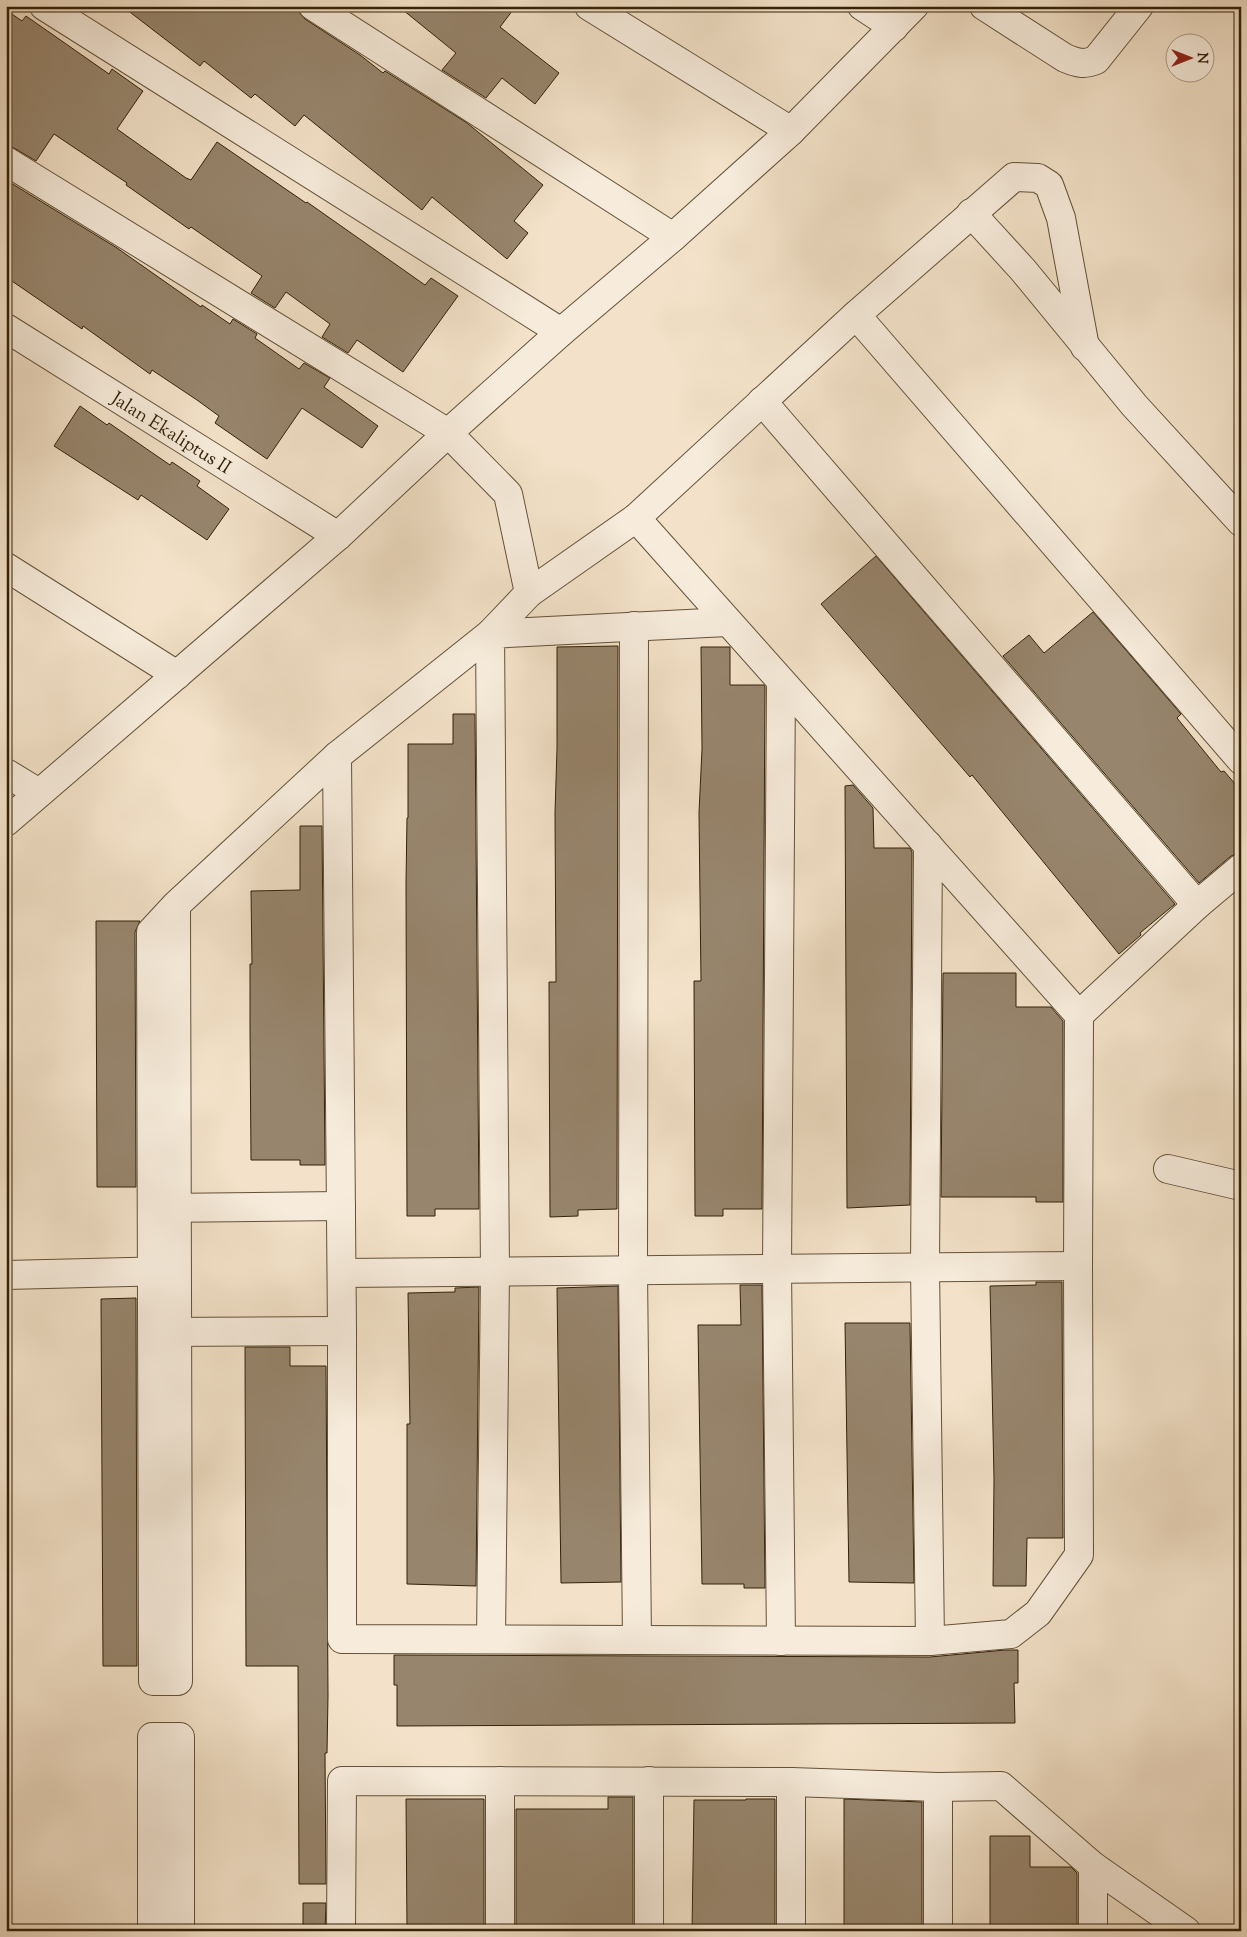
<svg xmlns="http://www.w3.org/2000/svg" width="1247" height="1937" font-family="'Sorts Mill Goudy',serif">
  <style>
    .building { fill: #97856d; stroke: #332109 }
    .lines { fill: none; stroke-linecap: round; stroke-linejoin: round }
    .minor-casing { stroke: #635139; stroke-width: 30 }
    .minor { stroke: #f7ecdc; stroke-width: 28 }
    .labels { text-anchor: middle; stroke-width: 4; stroke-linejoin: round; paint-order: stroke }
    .street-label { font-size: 19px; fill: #332109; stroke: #f7ecdc }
  </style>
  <rect width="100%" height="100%" fill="#f3e2c9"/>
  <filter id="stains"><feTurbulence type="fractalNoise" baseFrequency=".004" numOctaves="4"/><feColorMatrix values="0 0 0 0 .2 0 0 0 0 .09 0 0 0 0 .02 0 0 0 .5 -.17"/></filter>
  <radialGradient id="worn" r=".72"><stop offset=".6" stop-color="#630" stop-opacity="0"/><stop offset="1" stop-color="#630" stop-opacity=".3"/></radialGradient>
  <g class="building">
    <path d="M122,6H294L305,19L360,55L383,73L385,71L467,123L543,185L514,221L528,233L507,259L432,197L422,210L304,115L295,126L255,94L251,98L204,61L200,66Z"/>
    <path d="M398,6H516L500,27L559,73L535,104L502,78L486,98L442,70L456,53Z"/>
    <path d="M6,10L22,21L26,16L109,74L112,69L143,91L117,129L186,178L191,180L217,142L306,203L307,202L425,285L431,278L458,296L403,372L357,340L348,353L322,337L330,324L286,292L275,308L251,293L262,276L191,227L189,229L126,185L127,183L54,134L36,161L14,148L6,145Z"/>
    <path d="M6,180L117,248L201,307L202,305L230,324L233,319L257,334L255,338L299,369L304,363L330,378L324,387L378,426L362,448L302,408L267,459L215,423L219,416L197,400L152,370L150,374L83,326L82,329L6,277Z"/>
    <path d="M80,406L107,425L109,423L170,465L172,462L200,481L197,486L229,509L207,540L141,495L138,500L54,446Z"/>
    <path d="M876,556L1175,904L1140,933L1141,935L1119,954L972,775L970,777L821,604Z"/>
    <path d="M1093,612L1181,714L1177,718L1221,772L1224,771L1241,791V853L1231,856L1199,883L1003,656L1029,635L1044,653Z"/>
    <path d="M618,646L617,1209L578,1210V1216L550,1217L549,982H556L555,813L557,749V647Z"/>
    <path d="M701,647H730V685H764L765,687L762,1209H723V1216H695L694,981H701L699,813L702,749Z"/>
    <path d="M453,714H475L479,1209H435V1216H407L406,882L407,818H408V744H453Z"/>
    <path d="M853,785L873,808L874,848H910L912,852L910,1205L847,1208L845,786Z"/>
    <path d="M300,826H322L325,1165H300V1160H251L250,1028V964H252L251,891L300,890Z"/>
    <path d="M96,921H140L135,932L136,1187H97Z"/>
    <path d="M943,973H1016V1007H1051L1063,1021V1202H1036V1197H941Z"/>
    <path d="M1036,1282H1062L1063,1538H1027L1026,1586H993L994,1479L990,1286L1036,1285Z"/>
    <path d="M740,1285H762L765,1588H744V1584H702L698,1325H741Z"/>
    <path d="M618,1286L621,1582L561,1583L557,1288Z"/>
    <path d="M479,1287L476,1586L407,1584V1424H410L408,1293L455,1292V1288Z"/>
    <path d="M136,1298L137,1666H103L101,1299Z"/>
    <path d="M845,1323H910L914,1583L849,1582Z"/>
    <path d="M245,1347H290V1366H326L328,1696L327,1753H325L326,1884H299L298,1666H246Z"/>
    <path d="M1005,1650H1018V1683H1014L1015,1723L397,1726V1685H394V1655L930,1657Z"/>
    <path d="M608,1797H633V1931H516V1809H608Z"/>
    <path d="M406,1799H484V1931H407Z"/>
    <path d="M746,1799H775V1931H692L694,1800H746Z"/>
    <path d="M844,1799L922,1802V1931H844Z"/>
    <path d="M990,1836H1030V1867H1071L1077,1873V1931H990Z"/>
    <path d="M303,1903H326L325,1931H303Z"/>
  </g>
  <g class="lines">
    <g class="minor-casing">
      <g id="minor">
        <path d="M44,6L561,332"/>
        <path d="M313,6L673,237"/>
        <path d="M589,6L791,131"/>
        <path d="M862,6L894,27"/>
        <path d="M984,6L1065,58C1077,63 1084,65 1096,60L1139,6"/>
        <path d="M6,161L448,433L508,494L529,593"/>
        <path d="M971,213L1023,270L1134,405L1241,522"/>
        <path d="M856,315L1241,760"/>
        <path d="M6,328L338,536"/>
        <path d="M762,401L1197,905"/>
        <path d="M636,518L1079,1015"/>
        <path d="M6,567L177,675"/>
        <path d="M634,626L633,1271L637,1640"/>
        <path d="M337,756L342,1331V1639L930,1641L1011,1634L1038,1613L1079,1555L1078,1266L1079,1015L1197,905L1241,868"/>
        <path d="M6,773L39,793"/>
        <path d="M6,822L338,536L448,433L561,332L673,237L791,131L914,6"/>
        <path d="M928,845L925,1268L930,1641"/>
        <path d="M176,905L178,1681H153L151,932L176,905L337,756L490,634L529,593L636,518L856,315L1014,177L1038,178L1049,185L1061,218L1085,347"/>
        <path d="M1168,1169L1241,1186"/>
        <path d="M160,1208L341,1206"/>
        <path d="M342,1273L1078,1266"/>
        <path d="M6,1275L170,1271"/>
        <path d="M159,1332L342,1331"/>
        <path d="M491,1639L495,1272L490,634L727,622"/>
        <path d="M781,1641L777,1269L781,682"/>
        <path d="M649,1781V1931"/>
        <path d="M791,1782L938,1787L1001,1786L1093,1866L1186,1931"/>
        <path d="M152,1931V1737H180V1931"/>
        <path d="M341,1931L342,1781L791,1782V1931"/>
        <path d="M500,1931V1781"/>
        <path d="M938,1931V1787"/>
        <path d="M1093,1931V1866"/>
      </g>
    </g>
    <use href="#minor" class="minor"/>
  </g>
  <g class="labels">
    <g class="street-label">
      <text transform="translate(172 432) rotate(32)" y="7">Jalan Ekaliptus II</text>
    </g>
  </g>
  <rect width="1247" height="1937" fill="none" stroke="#f3e2c9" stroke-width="25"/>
  <rect x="8" y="8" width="1232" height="1922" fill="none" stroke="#332109" stroke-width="2.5"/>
  <rect x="12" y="12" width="1222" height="1912" fill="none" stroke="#332109"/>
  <g transform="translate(1190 58) rotate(90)"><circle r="24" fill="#f7ecdc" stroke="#a99b88"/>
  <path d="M0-4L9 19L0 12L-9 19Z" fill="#8f2418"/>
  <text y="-8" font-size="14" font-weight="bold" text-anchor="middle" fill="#332109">N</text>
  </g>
  <rect width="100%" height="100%" filter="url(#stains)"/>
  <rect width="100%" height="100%" fill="url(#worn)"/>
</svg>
